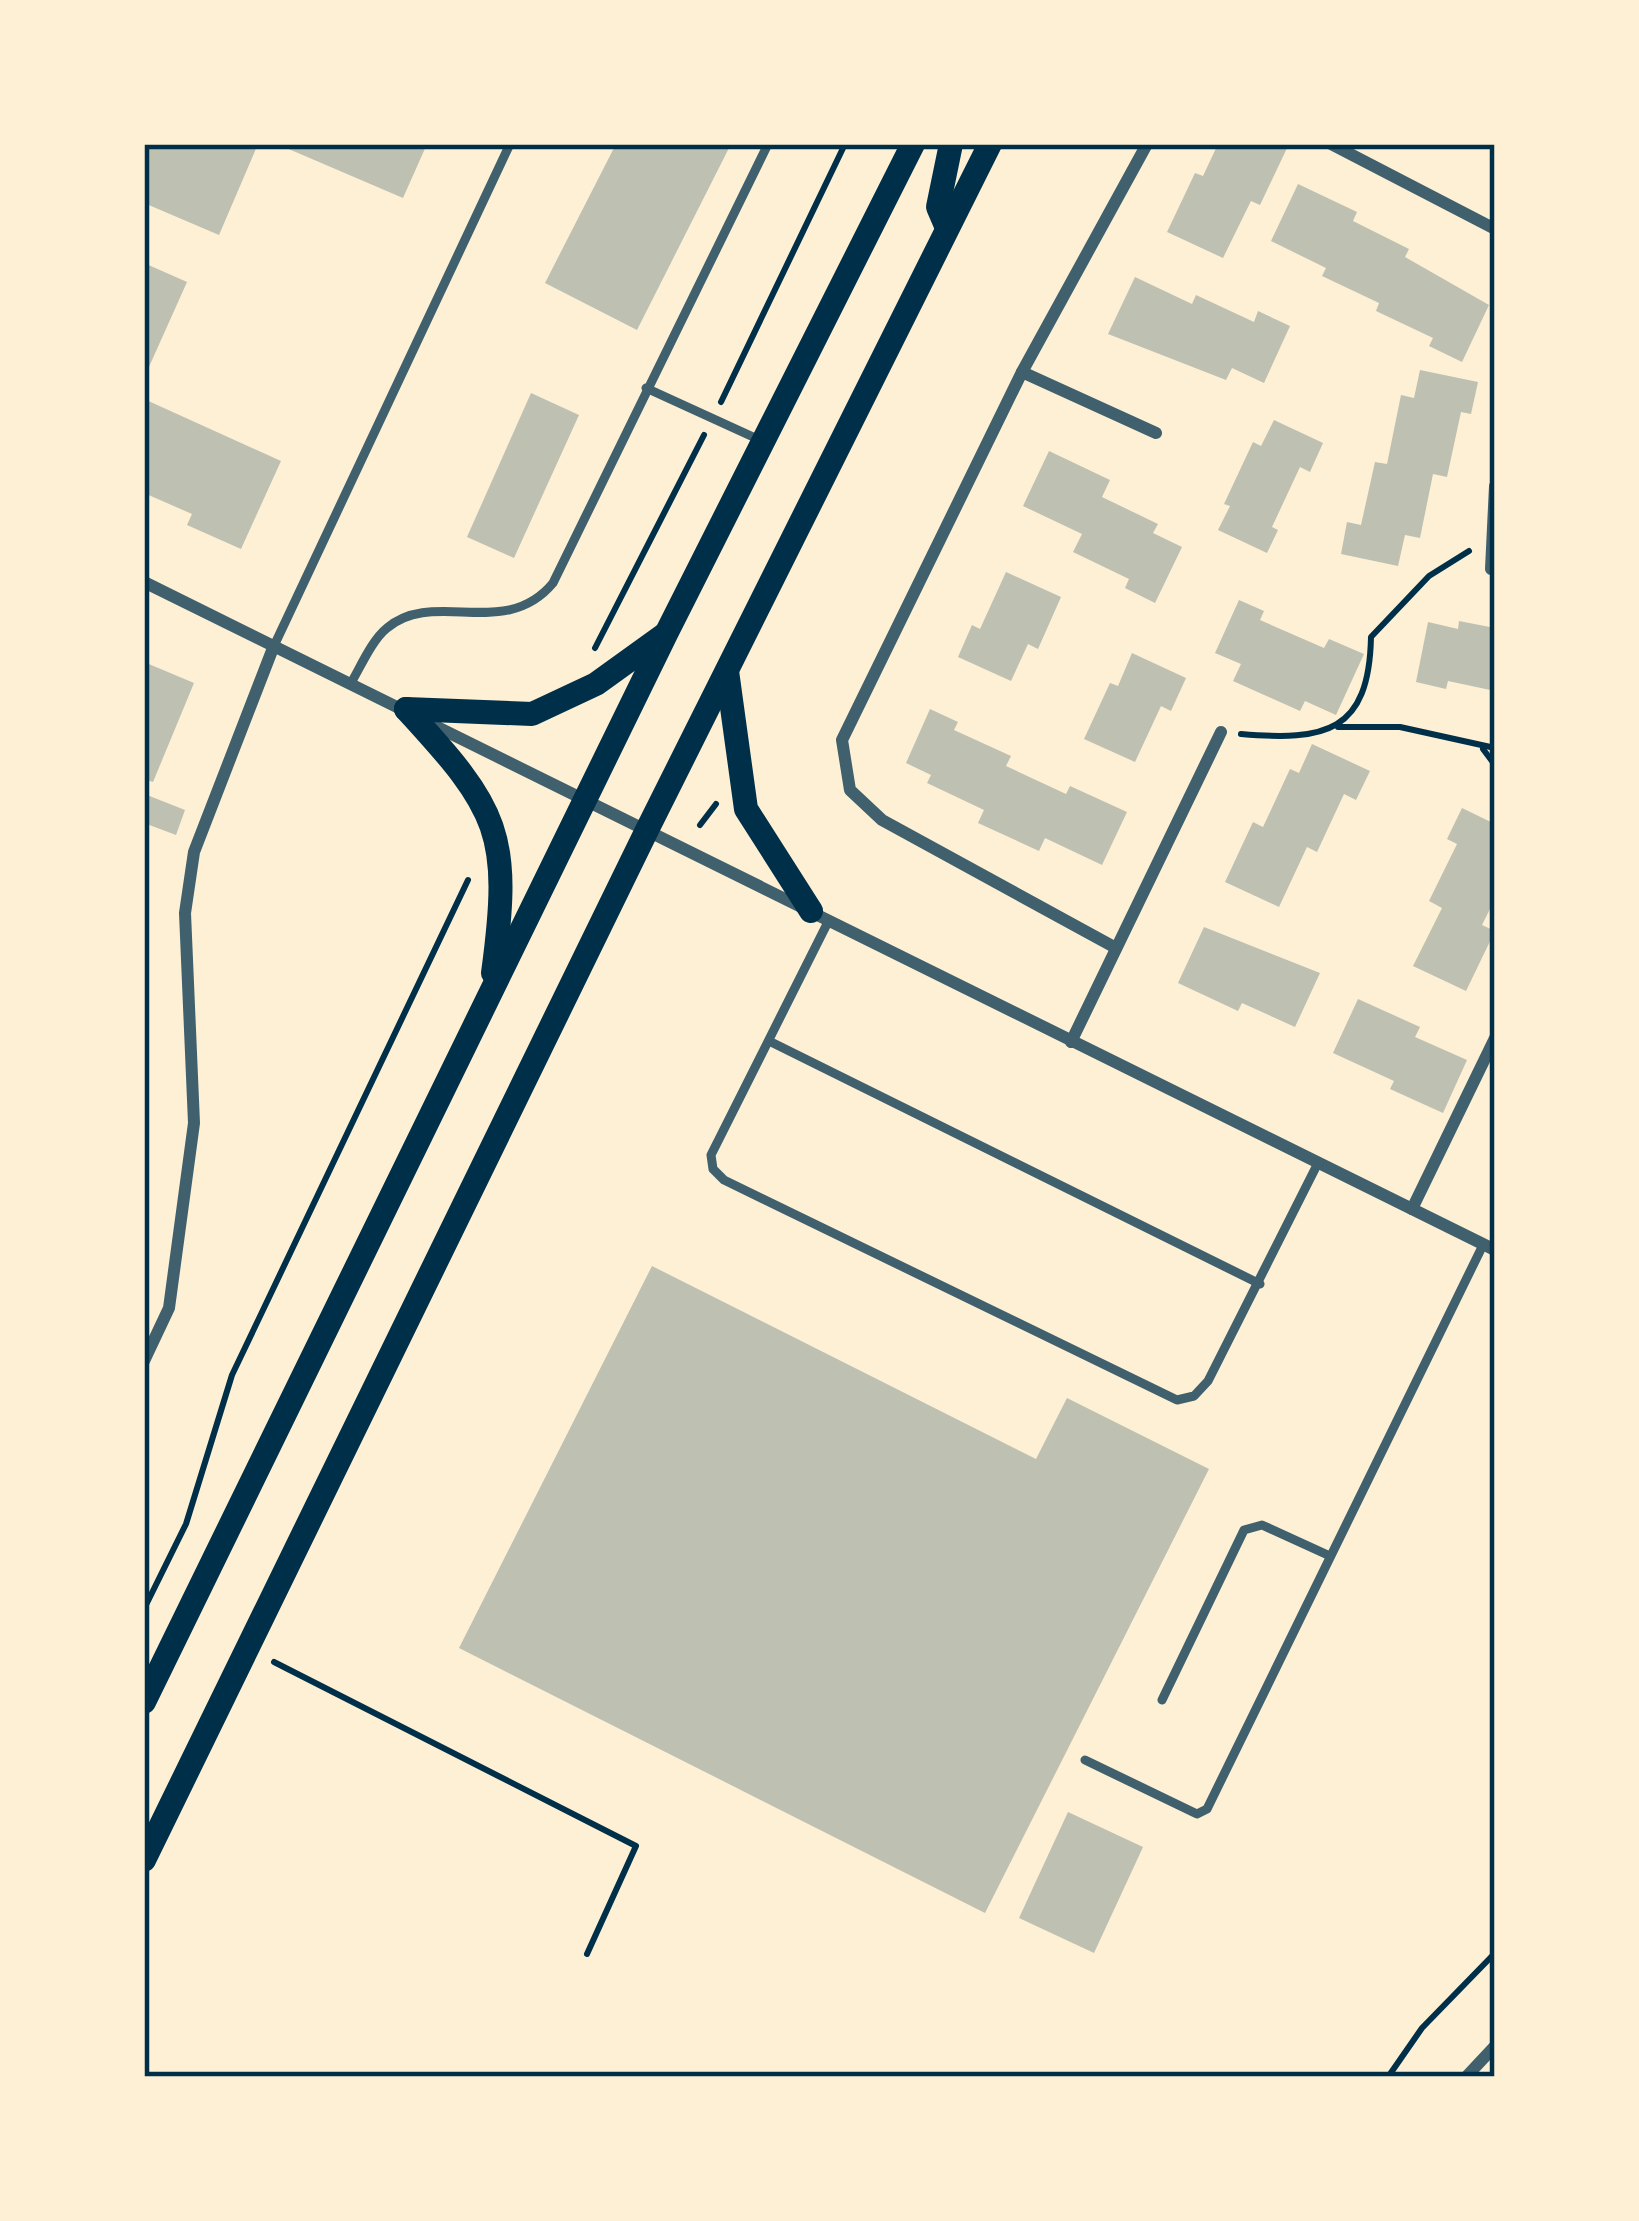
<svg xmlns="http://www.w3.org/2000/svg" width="1639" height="2221" font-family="'Noto Serif',serif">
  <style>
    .building { fill: #bec0b2 }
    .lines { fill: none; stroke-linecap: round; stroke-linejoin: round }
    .path { stroke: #003049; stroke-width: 6 }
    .service { stroke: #3f606c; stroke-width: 9 }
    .minor { stroke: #3f606c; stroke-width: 12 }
    .secondary { stroke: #003049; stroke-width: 24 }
    .neatline { fill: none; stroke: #003049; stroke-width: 4.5 }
  </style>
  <rect width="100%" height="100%" fill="#fdf0d5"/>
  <g class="building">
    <path d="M151,144L160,148L162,144H258L219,235L144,203V160Z"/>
    <path d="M277,144H427L403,198Z"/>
    <path d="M616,144H731L637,330L545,283Z"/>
    <path d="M1218,144L1288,146L1260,205L1251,201L1223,258L1167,232L1195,173L1203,176Z"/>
    <path d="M1298,184L1357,212L1353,221L1409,249L1405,257L1489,305L1462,362L1429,346L1433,338L1376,311L1379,303L1322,276L1326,268L1271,241Z"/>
    <path d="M144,263L187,282L144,378Z"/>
    <path d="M1135,277L1192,304L1196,295L1254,322L1258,311L1290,326L1264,383L1232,368L1226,380L1108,334Z"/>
    <path d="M1420,370L1478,382L1471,414L1461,412L1447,477L1433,474L1420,538L1405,535L1398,566L1341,554L1347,522L1361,525L1375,462L1387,464L1401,395L1414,398Z"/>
    <path d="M531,393L579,415L514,558L467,537Z"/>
    <path d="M144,399L281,461L241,549L187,525L192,514L144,493Z"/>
    <path d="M1274,420L1323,443L1310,472L1300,467L1272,527L1278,530L1267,553L1218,530L1230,506L1224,504L1253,442L1261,446Z"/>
    <path d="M1049,451L1110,480L1102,497L1158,524L1153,533L1182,547L1155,603L1125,588L1129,579L1073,552L1082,534L1023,506Z"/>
    <path d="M1006,572L1061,597L1038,649L1028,644L1011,681L958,657L972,625L980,629Z"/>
    <path d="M1239,600L1264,611L1260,620L1324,648L1329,639L1364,654L1336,715L1305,701L1300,711L1233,681L1241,664L1215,653Z"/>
    <path d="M1459,621L1495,628V691L1448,681L1446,689L1416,682L1428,622L1458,629Z"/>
    <path d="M1132,653L1186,678L1171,711L1161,706L1135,762L1084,739L1110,683L1118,686Z"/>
    <path d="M144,662L194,683L153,782L144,779Z"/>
    <path d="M930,709L958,722L954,730L1011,756L1006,766L1066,794L1070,786L1127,812L1102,865L1045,838L1039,851L978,823L984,810L927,783L931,775L906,763Z"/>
    <path d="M1312,744L1370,771L1356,800L1344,794L1317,852L1307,847L1279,907L1225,882L1253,822L1263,827L1290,769L1299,773Z"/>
    <path d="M147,795L185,810L176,835L144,823Z"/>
    <path d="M1462,808L1495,824V899L1482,925L1495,931L1466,991L1413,966L1442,908L1429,901L1457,844L1447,839Z"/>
    <path d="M1204,927L1320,973L1295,1027L1242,1003L1238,1011L1178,983Z"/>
    <path d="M1358,999L1420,1027L1415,1037L1467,1060L1443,1113L1390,1089L1394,1081L1333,1053Z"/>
    <path d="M652,1266L1036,1459L1067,1398L1209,1469L985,1913L459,1648Z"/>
    <path d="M1068,1812L1143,1847L1094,1953L1019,1918Z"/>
  </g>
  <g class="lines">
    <g class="path">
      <path d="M721,402L845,144"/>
      <path d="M595,648L704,435"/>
      <path d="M1338,727H1400L1495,748"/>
      <path d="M1241,734C1325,741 1369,733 1371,637L1429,576L1469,551"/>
      <path d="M1483,749L1495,765"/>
      <path d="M700,825L716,804"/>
      <path d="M144,1609L186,1524L232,1375L468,880"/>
      <path d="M274,1662L636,1846L587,1954"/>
      <path d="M1388,2077L1422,2028L1495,1953"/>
    </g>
    <g class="service">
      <path d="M646,388L762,441"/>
      <path d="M273,648L510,144"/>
      <path d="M351,683C361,666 372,640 387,628C434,588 505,641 553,583L768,144"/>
      <path d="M829,920L711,1155L713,1169L724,1180L1177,1400L1194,1396L1208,1381L1318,1163"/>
      <path d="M769,1041L1260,1284"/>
      <path d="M1162,1700L1244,1530L1262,1525L1330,1556"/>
      <path d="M1085,1760L1197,1814L1207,1809L1483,1245"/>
    </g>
    <g class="minor">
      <path d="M1331,144L1495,229"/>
      <path d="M1022,372L1156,433"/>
      <path d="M1491,569L1495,486"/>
      <path d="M144,582L1495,1250"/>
      <path d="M1116,948L882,820L850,790L842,740L1022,372L1147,144"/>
      <path d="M1071,1042L1221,732"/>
      <path d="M1412,1209L1495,1038"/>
      <path d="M144,1361L169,1308L194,1123L185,913L194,852L273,648"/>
      <path d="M1466,2077L1495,2046"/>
    </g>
    <g class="secondary">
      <path d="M947,228L938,207L951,144"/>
      <path d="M727,671L746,809L811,911"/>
      <path d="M406,709C499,810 512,833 493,973"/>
      <path d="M406,709L532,714L596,684L664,635"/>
      <path d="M144,1702L666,634L913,144"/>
      <path d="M144,1860L647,830L990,144"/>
    </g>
  </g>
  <rect width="1639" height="2221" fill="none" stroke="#fdf0d5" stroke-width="294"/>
  <rect x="147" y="147" width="1345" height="1927" class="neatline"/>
</svg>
